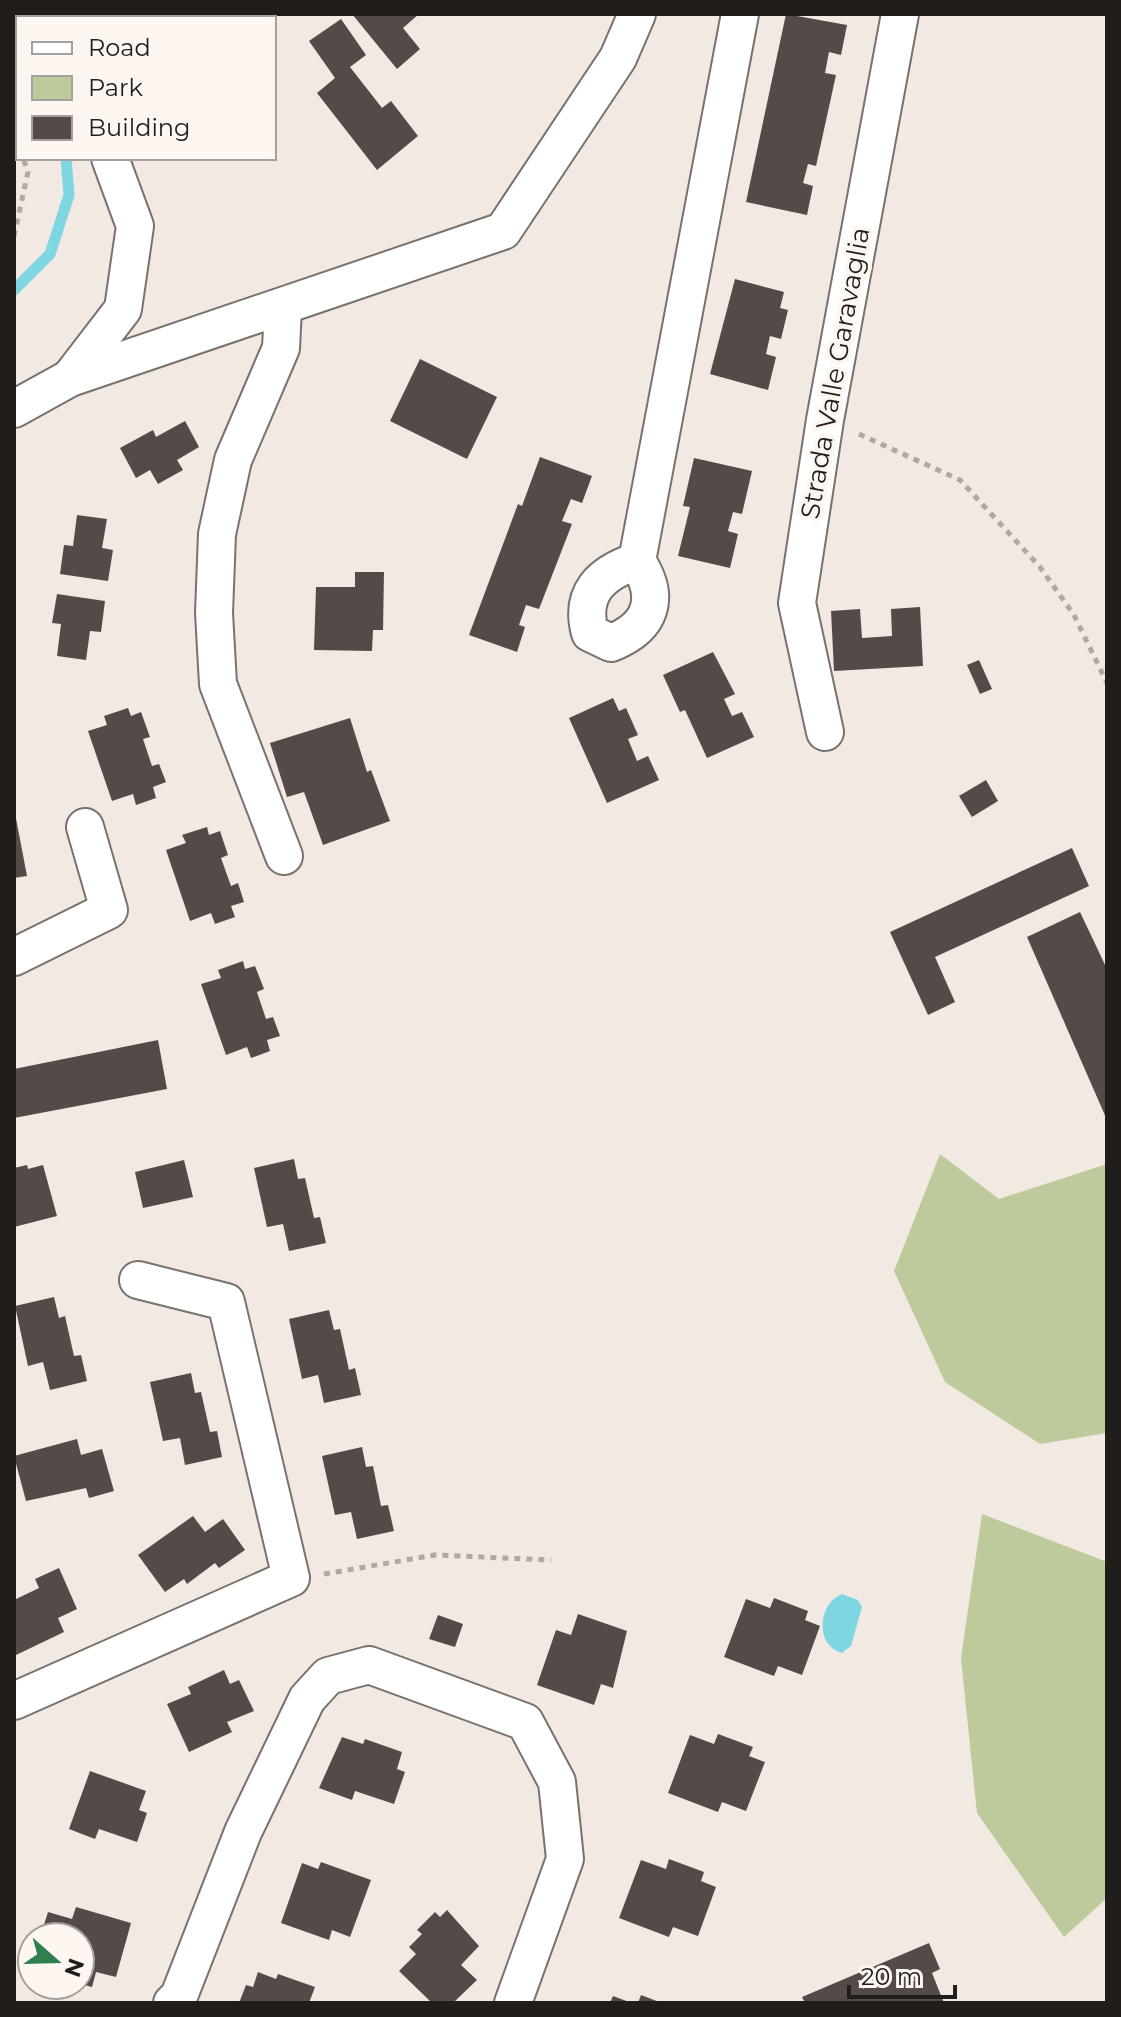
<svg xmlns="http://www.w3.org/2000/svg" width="1121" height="2017" font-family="Montserrat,sans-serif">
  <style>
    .green { fill: #bcca9c }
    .water { fill: #7ed6e3 }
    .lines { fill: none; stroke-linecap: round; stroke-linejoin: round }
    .stream { stroke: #7ed6e3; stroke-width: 11 }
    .building { fill: #544b49 }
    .minor-casing { stroke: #79726c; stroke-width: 40 }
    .path { stroke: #afa8a3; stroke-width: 5; stroke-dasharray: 6 6; stroke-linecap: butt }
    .minor { stroke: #fff; stroke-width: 36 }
    .labels { text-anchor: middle; stroke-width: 8; stroke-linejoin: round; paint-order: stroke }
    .street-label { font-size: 26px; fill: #201d1a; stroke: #fef7f1 }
  </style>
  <rect width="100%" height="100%" fill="#f2e9e2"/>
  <g class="green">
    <path d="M940,1154L999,1199L1107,1164V1433L1040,1444L945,1382L894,1271Z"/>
    <path d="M982,1514L1107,1562V1898L1064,1937L977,1813L961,1658Z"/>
  </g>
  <path class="water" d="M842,1594L858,1600L862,1607L851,1646L842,1653C815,1646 817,1604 842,1594Z"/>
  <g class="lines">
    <g class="stream">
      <path d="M16,14L18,19"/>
      <path d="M14,290L50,254L69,195L66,158"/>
    </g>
  </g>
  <g class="building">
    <path d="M352,14H419L403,28L420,49L397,69Z"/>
    <path d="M786,14L847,25L841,55L829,52L825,73L836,75L816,166L808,164L803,183L813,186L807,215L746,202Z"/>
    <path d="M341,19L366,55L350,67L382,108L391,101L418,136L377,170L317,93L335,78L309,41Z"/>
    <path d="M735,279L784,292L780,308L788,310L781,339L770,336L766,354L776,357L768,390L710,374Z"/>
    <path d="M420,359L497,397L467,459L390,421Z"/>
    <path d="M185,421L199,447L177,460L183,470L158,484L150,470L136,478L120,448L153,430L156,437Z"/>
    <path d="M540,457L592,476L582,503L571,499L562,521L572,524L539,609L526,605L519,625L525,627L517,652L469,635L518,504L522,506Z"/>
    <path d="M694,458L752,471L742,514L733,512L728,531L738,534L730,568L678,556L690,507L683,506Z"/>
    <path d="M77,515L107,519L102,548L113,550L108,581L60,574L64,545L73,546Z"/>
    <path d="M355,572H384L383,630H373L372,651L314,650L316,587H355Z"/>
    <path d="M57,594L105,601L101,632L90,631L86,660L57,656L61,624L52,623Z"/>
    <path d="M920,607L923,666L834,671L831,611L860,609L862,638L892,636L891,609Z"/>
    <path d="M713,652L735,694L724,699L732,716L742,712L754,737L707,758L685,710L680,712L663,675Z"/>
    <path d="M979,660L992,689L980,694L967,665Z"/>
    <path d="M613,698L619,711L626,708L638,735L628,739L637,761L648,756L659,780L607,803L569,718Z"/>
    <path d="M128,708L131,716L141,712L150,737L143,739L152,766L159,764L166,782L153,787L156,798L136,805L133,794L112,801L88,731L107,725L104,716Z"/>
    <path d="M350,718L367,772L371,770L390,821L323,845L304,792L287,797L270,743Z"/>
    <path d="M986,780L998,801L972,817L959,796Z"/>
    <path d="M14,808L27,876L14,878Z"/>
    <path d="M207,827L209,835L220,831L228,855L221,858L231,886L238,883L244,902L231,906L235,917L215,924L211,913L190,921L166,850L186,843L182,835Z"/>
    <path d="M1072,848L1089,886L935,957L955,1002L928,1015L890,932Z"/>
    <path d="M1080,912L1107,969V1120L1027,937Z"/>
    <path d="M243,961L245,969L255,966L264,989L257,992L266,1019L273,1017L280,1036L267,1040L270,1051L251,1058L247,1047L226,1055L201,984L221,978L218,970Z"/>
    <path d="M158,1040L167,1089L14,1118V1069Z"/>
    <path d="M294,1159L298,1179L305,1178L314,1218L320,1217L326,1243L289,1251L283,1224L267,1227L254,1168Z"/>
    <path d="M184,1160L193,1197L143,1208L135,1172Z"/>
    <path d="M27,1165L28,1169L43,1165L57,1216L14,1227V1168Z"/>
    <path d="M54,1297L59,1318L65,1316L74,1356L81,1355L87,1381L50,1390L43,1362L28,1366L15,1306Z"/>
    <path d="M329,1310L334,1330L340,1329L349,1370L355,1368L361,1395L324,1403L318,1375L302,1379L289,1319Z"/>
    <path d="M191,1373L195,1393L201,1392L210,1432L217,1431L222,1457L185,1465L180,1438L163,1441L150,1382Z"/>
    <path d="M77,1439L81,1455L102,1449L114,1491L89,1498L86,1488L26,1501L14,1456Z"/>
    <path d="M362,1447L366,1467L373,1466L381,1506L388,1505L394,1531L357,1539L351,1512L335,1515L322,1456Z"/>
    <path d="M193,1516L205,1532L223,1519L245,1550L219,1568L215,1563L187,1584L184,1579L165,1592L138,1555Z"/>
    <path d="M59,1568L77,1609L58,1618L64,1632L14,1656V1600L39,1588L35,1579Z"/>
    <path d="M774,1598L808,1611L805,1620L820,1626L802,1675L778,1666L774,1676L724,1657L746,1599L770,1608Z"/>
    <path d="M578,1614L627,1631L613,1688L601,1684L594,1705L537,1685L556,1630L571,1635Z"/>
    <path d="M438,1615L463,1624L455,1647L429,1639Z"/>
    <path d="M224,1670L230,1684L239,1680L254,1711L227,1722L232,1732L189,1752L167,1704L191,1694L188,1687Z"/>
    <path d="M718,1734L753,1747L749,1756L765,1762L746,1811L722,1802L718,1812L668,1793L690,1735L714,1744Z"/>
    <path d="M342,1737L363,1744L365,1739L402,1752L397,1769L405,1772L394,1804L355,1791L352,1800L319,1788Z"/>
    <path d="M90,1771L146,1791L139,1810L147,1813L137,1842L99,1829L95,1839L69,1829Z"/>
    <path d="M669,1859L704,1872L701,1881L716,1887L698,1936L673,1927L669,1937L619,1918L641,1860L666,1869Z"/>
    <path d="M321,1862L371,1880L350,1937L332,1930L329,1940L281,1923L302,1863L318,1869Z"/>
    <path d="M76,1907L131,1923L116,1977L96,1972L92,1987L80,1984V1937H52L42,1931L48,1912L72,1919Z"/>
    <path d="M447,1910L479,1946L461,1965L477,1980L453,2003H432L399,1971L416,1954L409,1947L422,1934L417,1930L435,1912L440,1917Z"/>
    <path d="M929,1943L940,1969L932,1973L944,2003H805L802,1997Z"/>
    <path d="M258,1972L276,1979L278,1974L315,1987L309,2003H239L246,1985L253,1987Z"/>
    <path d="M641,1995L662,2003H638Z"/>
    <path d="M613,1996L632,2003H610Z"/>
  </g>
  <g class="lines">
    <g class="minor-casing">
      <g id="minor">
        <path d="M51,14L53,18"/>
        <path d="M283,308L281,348L233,460L217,534L214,613L218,684L284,856"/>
        <path d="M70,378L123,309L135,226L110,158"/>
        <path d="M14,409L70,378L503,231L618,58L637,14"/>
        <path d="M637,561C601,573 579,593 590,633L611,643C652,627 661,597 637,561L740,14"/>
        <path d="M825,732L797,603L825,420L900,14"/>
        <path d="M14,957L109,910L85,827"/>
        <path d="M14,1701L291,1578L226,1302L138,1280"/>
        <path d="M172,2003L179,1996L243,1832L307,1699L328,1676L369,1665L525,1722L557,1782L565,1859L513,2003"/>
      </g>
    </g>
    <g class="path">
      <path d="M14,130L18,142"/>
      <path d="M14,236L28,172L23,158"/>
      <path d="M859,434L960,480L1040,567L1074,615L1107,683"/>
      <path d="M324,1574L435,1555L551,1560"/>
    </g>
    <use href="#minor" class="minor"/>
  </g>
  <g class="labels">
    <g class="street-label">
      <text transform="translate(835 373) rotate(-80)" y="9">Strada Valle Garavaglia</text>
    </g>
  </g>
  <rect width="1121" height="2017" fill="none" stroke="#201d1a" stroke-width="32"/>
  <rect x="16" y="16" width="260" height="144" fill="#fef7f1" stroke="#a5a09b" stroke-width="2"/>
  <rect x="32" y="42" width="40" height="12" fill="#ffffff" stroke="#a5a09b" stroke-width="2"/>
  <text x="88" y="56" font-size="24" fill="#201d1a">Road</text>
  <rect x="32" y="76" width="40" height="24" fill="#bcca9c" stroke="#a5a09b" stroke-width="2"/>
  <text x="88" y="96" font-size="24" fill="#201d1a">Park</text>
  <rect x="32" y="116" width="40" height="24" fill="#544b49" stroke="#a5a09b" stroke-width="2"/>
  <text x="88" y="136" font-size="24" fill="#201d1a">Building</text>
  <g transform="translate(56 1961) rotate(110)"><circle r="38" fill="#fef7f1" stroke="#a5a09b" stroke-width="2"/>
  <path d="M0-6L14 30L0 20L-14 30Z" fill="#2f7f50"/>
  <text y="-12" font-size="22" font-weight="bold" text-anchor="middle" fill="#201d1a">N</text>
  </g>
  <path d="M849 1985v12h106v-12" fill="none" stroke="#201d1a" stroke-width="4"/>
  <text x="861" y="1985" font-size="24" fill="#201d1a" stroke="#fef7f1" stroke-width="6" paint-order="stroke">20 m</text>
</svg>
